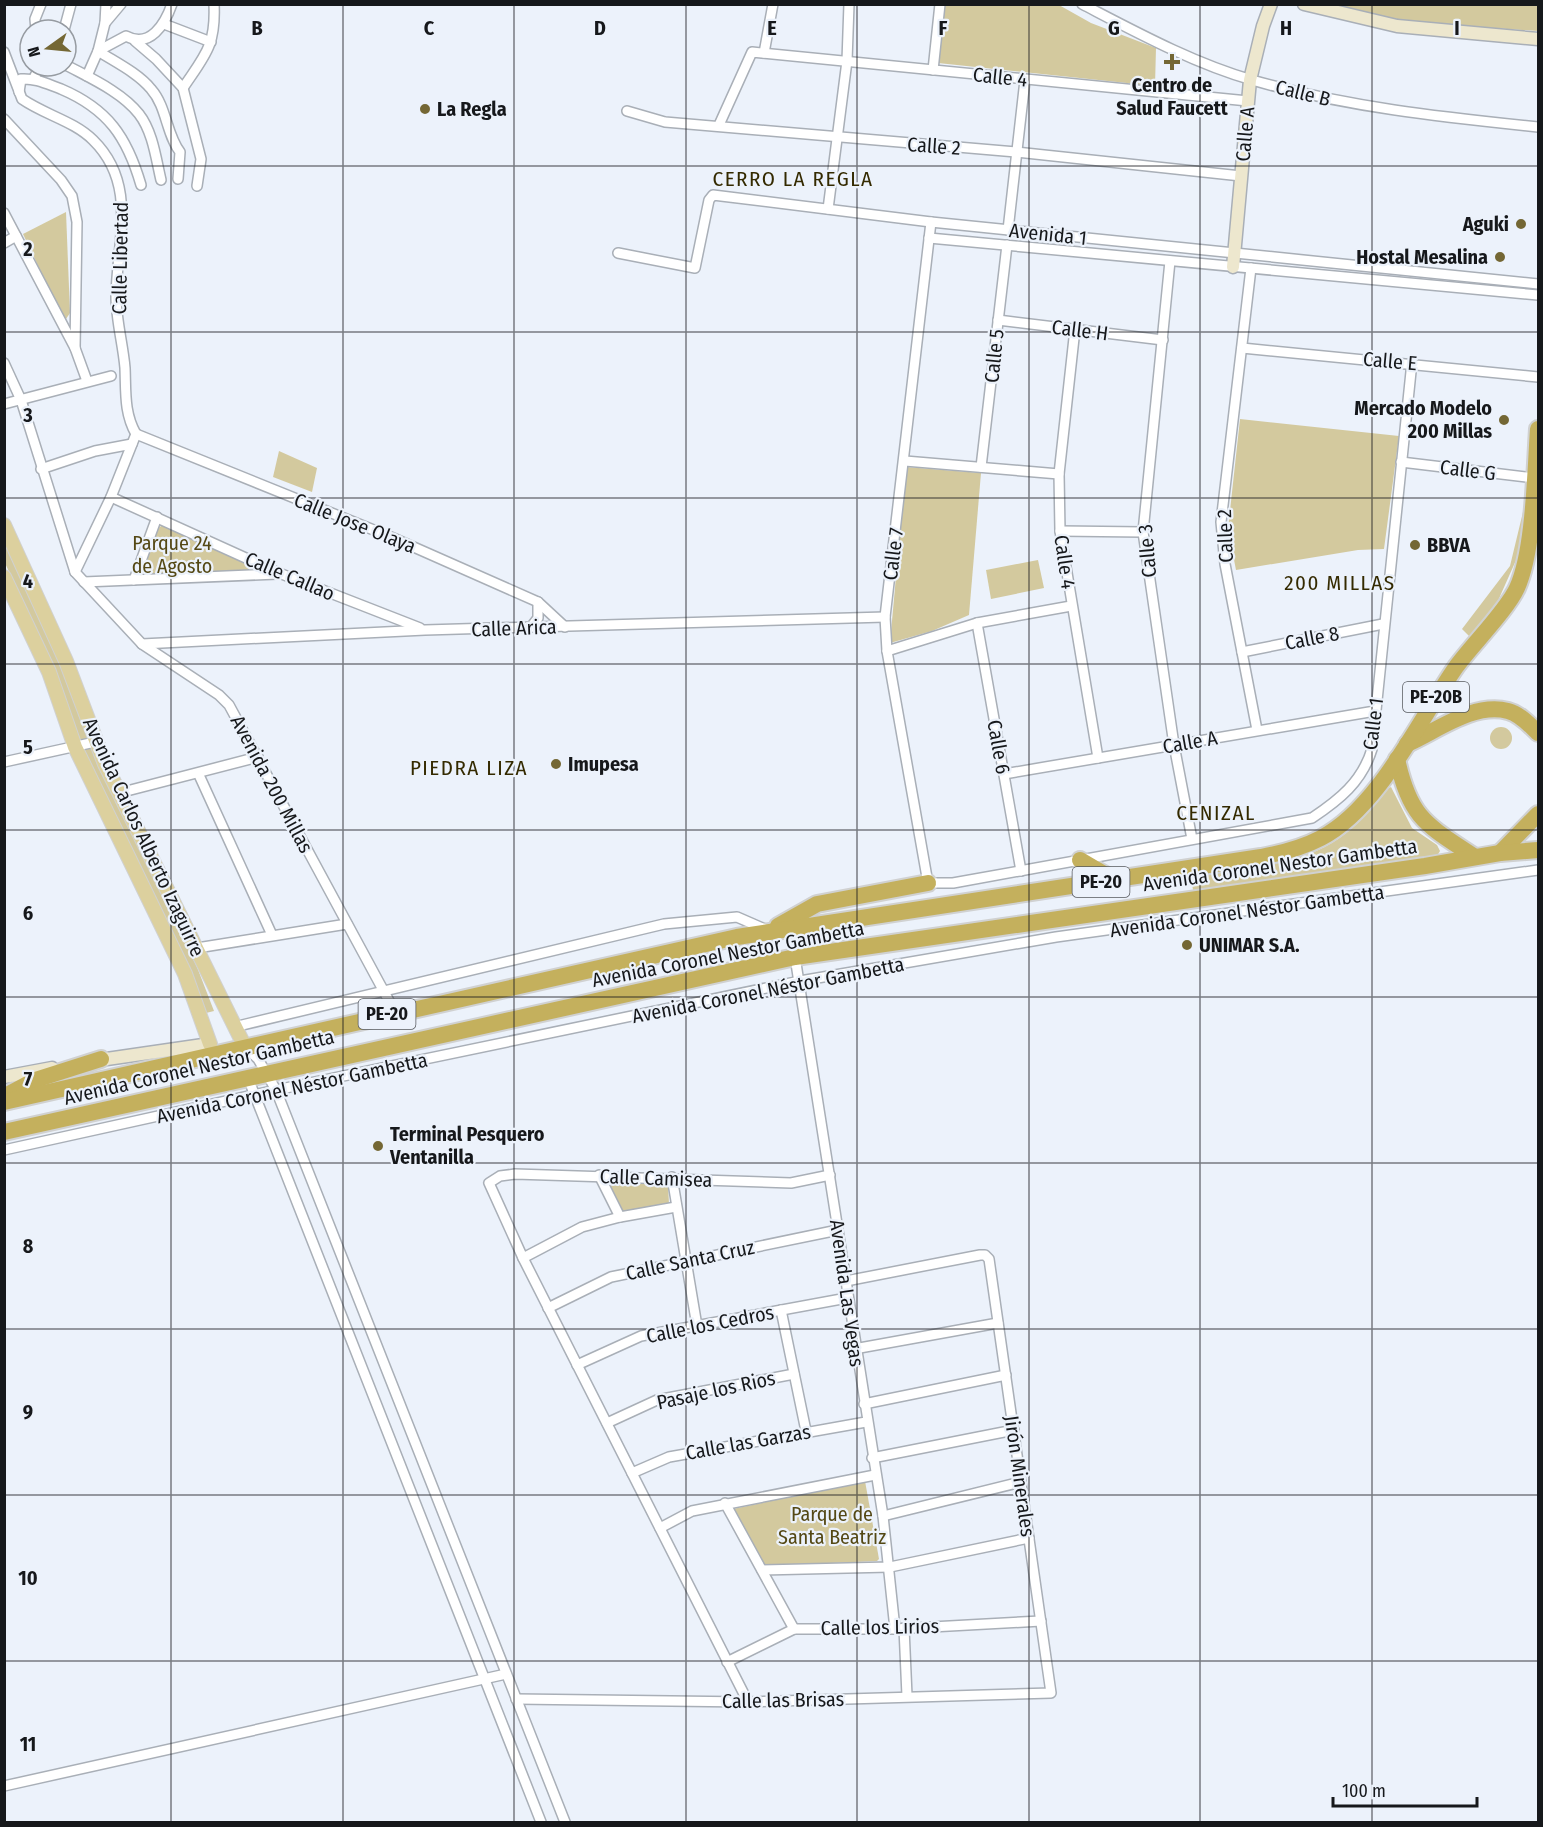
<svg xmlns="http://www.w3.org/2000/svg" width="1543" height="1827" font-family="'Fira Sans Condensed',sans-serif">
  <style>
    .green { fill: #d3c99e }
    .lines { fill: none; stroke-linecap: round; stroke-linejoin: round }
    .street-casing { stroke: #a9afb7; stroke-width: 12 }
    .secondary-casing { stroke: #a9afb7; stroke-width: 15 }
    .primary-casing { stroke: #d0d1d1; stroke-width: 16 }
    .highway-casing { stroke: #d0d1d1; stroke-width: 20 }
    .street { stroke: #fff; stroke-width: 9 }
    .secondary { stroke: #ede7ce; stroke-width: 12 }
    .primary { stroke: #dcd09e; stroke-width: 14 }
    .highway { stroke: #c4b05d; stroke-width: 16 }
    .grid { fill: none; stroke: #16181b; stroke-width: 1.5; stroke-opacity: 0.55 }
    .poi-dot { fill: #746734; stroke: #ecf2fb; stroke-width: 2 }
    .labels { text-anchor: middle; stroke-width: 4.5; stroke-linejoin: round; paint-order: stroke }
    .shield { fill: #ecf2fb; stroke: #56595e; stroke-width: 1.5 }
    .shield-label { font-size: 18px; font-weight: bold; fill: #16181b }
    .street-label { font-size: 20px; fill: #16181b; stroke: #ecf2fb }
    .poi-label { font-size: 20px; font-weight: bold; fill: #16181b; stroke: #ecf2fb; text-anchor: start }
    .park-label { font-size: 20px; fill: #544814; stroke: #ecf2fb }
    .neighbourhood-label { font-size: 21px; letter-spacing: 1.5px; fill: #342a00; stroke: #ecf2fb }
    .grid-label { font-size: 20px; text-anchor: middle; font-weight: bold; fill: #16181b; stroke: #ecf2fb; stroke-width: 4.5; stroke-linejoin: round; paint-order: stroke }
  </style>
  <rect width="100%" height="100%" fill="#ecf2fb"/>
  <g class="green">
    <path d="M944,5H1059L1091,23L1156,48L1155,86L938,63Z"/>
    <path d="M1325,5H1538V31L1418,23Z"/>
    <path d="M66,212L70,313L66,319L62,316L23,234Z"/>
    <path d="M1240,419L1399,436L1384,549L1358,550L1236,570L1228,529Z"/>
    <path d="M279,451L317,468L312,492L273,477Z"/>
    <path d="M906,467L981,473L969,615L932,631L890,643Z"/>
    <path d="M1523,512L1526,513L1517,558L1497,603L1470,637L1462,629L1510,566Z"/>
    <path d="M163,525L252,566V572L141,576L158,528Z"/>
    <path d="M4,540L62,664L96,759L197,967L214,1011L206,1013L190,968L89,763L54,670L5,563Z"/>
    <path d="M1038,560L1044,588L991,599L986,570Z"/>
    <circle cx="1501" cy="738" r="11"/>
    <path d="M1391,787L1412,828L1437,845L1440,851L1437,856L1193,890L1191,877C1274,863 1334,867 1385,790Z"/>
    <path d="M606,1181L665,1183L668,1185L669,1204L619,1214Z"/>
    <path d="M865,1481L879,1559L877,1561L764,1566L733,1509Z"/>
  </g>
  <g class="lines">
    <g class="street-casing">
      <g id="street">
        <path d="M121,4L105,23L98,51C115,62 138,73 151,89C167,107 166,134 180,152L178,179"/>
        <path d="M1082,4C1136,32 1193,63 1252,80C1346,107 1441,117 1538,127"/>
        <path d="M105,23L106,4"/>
        <path d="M164,24L211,42"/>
        <path d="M36,30L35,19L41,4"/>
        <path d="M64,30L71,4"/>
        <path d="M135,41L156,59L183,88L201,159L197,186"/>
        <path d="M4,52L22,99C45,115 74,121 93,140C138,184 117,241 116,296C116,320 123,344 125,368C126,392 124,413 136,434"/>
        <path d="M764,53L773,4"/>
        <path d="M66,65C90,78 122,92 139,114C153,132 156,159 161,180"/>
        <path d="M933,70L940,4"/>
        <path d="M87,76L98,51L126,36C150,49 165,24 172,4"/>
        <path d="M34,78L40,66"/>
        <path d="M183,88C205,55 216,46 214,4"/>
        <path d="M19,92L21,79C36,78 47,84 61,89C108,109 127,137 141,185"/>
        <path d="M627,111L665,122L1016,152L1241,176"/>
        <path d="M4,119L61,180L72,196L77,222L75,348"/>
        <path d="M719,125L752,52L1248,101"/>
        <path d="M828,209L847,61L849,4"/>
        <path d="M4,213L75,348L87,381"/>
        <path d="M931,222L885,617L887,651L928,883H953L1312,818C1339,800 1362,782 1372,749L1412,362"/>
        <path d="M1008,230L1025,80"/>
        <path d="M929,238L1538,295"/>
        <path d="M4,243L16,236"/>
        <path d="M618,253L695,268L709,200L713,195L931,222L1538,284"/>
        <path d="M1170,261L1143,532L1174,745L1192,839"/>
        <path d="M1251,268L1221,522L1225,564L1257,730"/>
        <path d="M998,320L1163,340"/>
        <path d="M1075,329L1059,474L1060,531L1098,758"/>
        <path d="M1242,348L1538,377"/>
        <path d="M4,363L21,400L75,572L142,644L219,695L229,705L395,1012"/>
        <path d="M4,404L111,376"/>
        <path d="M136,434L391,537L538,602L565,627"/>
        <path d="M905,461L1059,474"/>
        <path d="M1401,462L1534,478"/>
        <path d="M981,467L1007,245"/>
        <path d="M41,469L95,451L132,444"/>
        <path d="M111,497L279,573L420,628"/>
        <path d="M1060,531L1143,532"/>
        <path d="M75,572L111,497L136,434"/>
        <path d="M134,580L157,517"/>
        <path d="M84,582L277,574"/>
        <path d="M977,623L1021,871"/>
        <path d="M531,627L538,618V602"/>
        <path d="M142,644L425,630L885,617"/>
        <path d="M887,651L977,623L1071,606"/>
        <path d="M1242,652L1383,624"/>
        <path d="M4,762L95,742"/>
        <path d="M1004,774L1375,711"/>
        <path d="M199,775L272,935"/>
        <path d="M119,793L258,757"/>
        <path d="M197,948L347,924"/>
        <path d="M795,957L883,1516L895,1629"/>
        <path d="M234,1027L664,924L737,917L767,930"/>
        <path d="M245,1047L258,1059L276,1090L565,1822"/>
        <path d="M248,1078L541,1822"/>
        <path d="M4,1150L276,1090L800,981L1056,937L1538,870"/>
        <path d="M599,1175L620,1217"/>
        <path d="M672,1177L697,1326"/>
        <path d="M523,1258L582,1227L620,1217L676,1207"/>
        <path d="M548,1308L611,1277L838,1230"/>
        <path d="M781,1310L806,1431"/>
        <path d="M854,1349L998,1323"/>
        <path d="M577,1365L641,1336L847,1298"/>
        <path d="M864,1404L1006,1375"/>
        <path d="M607,1423L657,1400L794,1374"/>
        <path d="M872,1458L1014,1430"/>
        <path d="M632,1473L669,1457L866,1422"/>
        <path d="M725,1503L794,1629"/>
        <path d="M883,1516L1021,1482"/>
        <path d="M660,1528L692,1511L875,1475"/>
        <path d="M762,1570L890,1567L1029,1538"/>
        <path d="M904,1628L907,1696"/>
        <path d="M727,1662L794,1629H895L1041,1621"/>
        <path d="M516,1699L748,1702L1051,1693L989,1259L985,1255H980L846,1281"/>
        <path d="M748,1702L523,1258L489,1183L500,1176L515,1174L791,1183L830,1175"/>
        <path d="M4,1786L506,1674"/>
      </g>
    </g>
    <g class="secondary-casing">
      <g id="secondary">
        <path d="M1304,4L1397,26L1538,39"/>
        <path d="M1233,267L1250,80L1263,26L1271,4"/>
        <path d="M93,1061L210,1044"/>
        <path d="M4,1077L52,1068"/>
      </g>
    </g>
    <g class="primary-casing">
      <g id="primary">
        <path d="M4,525L66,661L105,764L245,1047"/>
        <path d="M4,577L49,672L75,747L185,974L210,1044"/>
      </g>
    </g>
    <g class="highway-casing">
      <g id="highway">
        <path d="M1407,744C1437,731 1473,702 1508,711C1520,714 1530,725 1538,733"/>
        <path d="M1397,759C1410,819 1427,825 1475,857"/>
        <path d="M1500,853L1538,814"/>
        <path d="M1080,860L1114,880"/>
        <path d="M778,926L817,904L928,883"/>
        <path d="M7,1095L35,1080L101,1059"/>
        <path d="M4,1102L737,937L1261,857C1282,853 1302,848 1321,838C1379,808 1419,720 1456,667C1472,645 1507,610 1517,588C1534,551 1535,472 1538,429"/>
        <path d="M4,1132L795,957L1425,866L1500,853L1538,850"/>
      </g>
    </g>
    <use href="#street" class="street"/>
    <use href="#secondary" class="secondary"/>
    <use href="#primary" class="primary"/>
    <use href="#highway" class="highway"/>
  </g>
  <path class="grid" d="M171,4V1822M343,4V1822M514,4V1822M686,4V1822M857,4V1822M1029,4V1822M1200,4V1822M1372,4V1822M4,166H1538M4,332H1538M4,498H1538M4,664H1538M4,830H1538M4,997H1538M4,1163H1538M4,1329H1538M4,1495H1538M4,1661H1538"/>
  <g class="poi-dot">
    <path d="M1169 53h6v6h6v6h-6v6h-6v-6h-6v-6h6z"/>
    <circle cx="425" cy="109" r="6"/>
    <circle cx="1521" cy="224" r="6"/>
    <circle cx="1500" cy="257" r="6"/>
    <circle cx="1504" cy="420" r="6"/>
    <circle cx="1415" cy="545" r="6"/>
    <circle cx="556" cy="764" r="6"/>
    <circle cx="1187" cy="945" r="6"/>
    <circle cx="378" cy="1146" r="6"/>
  </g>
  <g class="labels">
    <g class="shield">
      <rect x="1403" y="682" width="66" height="30" rx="4.5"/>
      <rect x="1072.5" y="867" width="57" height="30" rx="4.5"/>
      <rect x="358.5" y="999" width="57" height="30" rx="4.5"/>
    </g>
    <g class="shield-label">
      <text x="1436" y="703">PE-20B</text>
      <text x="1101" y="888">PE-20</text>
      <text x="387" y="1020">PE-20</text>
    </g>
    <g class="street-label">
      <text transform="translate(1000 77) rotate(6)" y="7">Calle 4</text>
      <text transform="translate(1303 93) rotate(14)" y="7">Calle B</text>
      <text transform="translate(1245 134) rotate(-85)" y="7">Calle A</text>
      <text transform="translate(934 146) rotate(4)" y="7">Calle 2</text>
      <text transform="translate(1048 234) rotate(6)" y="7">Avenida 1</text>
      <text transform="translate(120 258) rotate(-89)" y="7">Calle Libertad</text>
      <text transform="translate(1080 330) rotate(7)" y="7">Calle H</text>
      <text transform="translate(994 356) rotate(-84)" y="7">Calle 5</text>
      <text transform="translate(1390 361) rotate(5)" y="7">Calle E</text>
      <text transform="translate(1468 470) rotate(7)" y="7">Calle G</text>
      <text transform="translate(355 523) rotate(22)" y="7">Calle Jose Olaya</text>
      <text transform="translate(1225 536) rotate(-92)" y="7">Calle 2</text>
      <text transform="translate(1147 551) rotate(-95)" y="7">Calle 3</text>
      <text transform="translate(893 554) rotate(-83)" y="7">Calle 7</text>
      <text transform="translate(1065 562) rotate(82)" y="7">Calle 4</text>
      <text transform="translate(290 576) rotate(23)" y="7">Calle Callao</text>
      <text transform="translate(514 628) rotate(-2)" y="7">Calle Arica</text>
      <text transform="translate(1312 638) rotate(-11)" y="7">Calle 8</text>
      <text transform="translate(1373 724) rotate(-83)" y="7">Calle 1</text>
      <text transform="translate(1190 742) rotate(-10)" y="7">Calle A</text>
      <text transform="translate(999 747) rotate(80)" y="7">Calle 6</text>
      <text transform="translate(272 784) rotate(62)" y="7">Avenida 200 Millas</text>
      <text transform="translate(144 837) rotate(65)" y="7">Avenida Carlos Alberto Izaguirre</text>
      <text transform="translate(1280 865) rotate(-8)" y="7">Avenida Coronel Nestor Gambetta</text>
      <text transform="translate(1247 911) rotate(-8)" y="7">Avenida Coronel Néstor Gambetta</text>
      <text transform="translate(728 954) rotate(-11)" y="7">Avenida Coronel Nestor Gambetta</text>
      <text transform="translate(768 990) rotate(-11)" y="7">Avenida Coronel Néstor Gambetta</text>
      <text transform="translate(199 1067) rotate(-13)" y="7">Avenida Coronel Nestor Gambetta</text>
      <text transform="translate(292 1088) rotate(-12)" y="7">Avenida Coronel Néstor Gambetta</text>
      <text transform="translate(656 1178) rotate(2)" y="7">Calle Camisea</text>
      <text transform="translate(690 1260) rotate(-12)" y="7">Calle Santa Cruz</text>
      <text transform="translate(847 1293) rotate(82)" y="7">Avenida Las Vegas</text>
      <text transform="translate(710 1324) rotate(-11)" y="7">Calle los Cedros</text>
      <text transform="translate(716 1390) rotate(-12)" y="7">Pasaje los Rios</text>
      <text transform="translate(748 1442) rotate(-10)" y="7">Calle las Garzas</text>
      <text transform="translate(1020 1476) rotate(82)" y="7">Jirón Minerales</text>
      <text transform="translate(880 1627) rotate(-1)" y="7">Calle los Lirios</text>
      <text transform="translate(783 1700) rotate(-1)" y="7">Calle las Brisas</text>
    </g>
    <g class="poi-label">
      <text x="1172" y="92" text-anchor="middle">Centro de<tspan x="1172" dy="23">Salud Faucett</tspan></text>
      <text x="437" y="116">La Regla</text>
      <text x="1509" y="231" text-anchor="end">Aguki</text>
      <text x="1488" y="264" text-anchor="end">Hostal Mesalina</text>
      <text x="1492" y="415" text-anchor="end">Mercado Modelo<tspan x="1492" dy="23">200 Millas</tspan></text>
      <text x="1427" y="552">BBVA</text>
      <text x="568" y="771">Imupesa</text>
      <text x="1199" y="952">UNIMAR S.A.</text>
      <text x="390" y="1141">Terminal Pesquero<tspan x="390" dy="23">Ventanilla</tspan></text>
    </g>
    <g class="park-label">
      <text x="172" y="550">Parque 24<tspan x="172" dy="23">de Agosto</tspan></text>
      <text x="832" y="1521">Parque de<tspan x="832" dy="23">Santa Beatriz</tspan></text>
    </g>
    <g class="neighbourhood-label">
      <text x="793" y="186">CERRO LA REGLA</text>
      <text x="1340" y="590">200 MILLAS</text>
      <text x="469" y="775">PIEDRA LIZA</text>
      <text x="1216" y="820">CENIZAL</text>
    </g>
  </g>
  <g class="grid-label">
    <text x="257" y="35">B</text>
    <text x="429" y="35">C</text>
    <text x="600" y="35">D</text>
    <text x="772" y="35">E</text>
    <text x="943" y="35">F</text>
    <text x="1114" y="35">G</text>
    <text x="1286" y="35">H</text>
    <text x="1457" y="35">I</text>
    <text x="28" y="256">2</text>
    <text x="28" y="422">3</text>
    <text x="28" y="588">4</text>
    <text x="28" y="754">5</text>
    <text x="28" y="920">6</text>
    <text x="28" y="1086">7</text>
    <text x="28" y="1253">8</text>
    <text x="28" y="1419">9</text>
    <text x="28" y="1585">10</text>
    <text x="28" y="1751">11</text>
  </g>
  <rect width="1543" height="1827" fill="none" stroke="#16181b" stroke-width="12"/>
  <g transform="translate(48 48) rotate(255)"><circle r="28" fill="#ecf2fb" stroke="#969ba1" stroke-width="1.5"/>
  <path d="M0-4.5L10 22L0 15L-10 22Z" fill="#746734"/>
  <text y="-9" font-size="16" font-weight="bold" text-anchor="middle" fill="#16181b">N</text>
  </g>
  <path d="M1333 1797v9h144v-9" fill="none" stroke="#16181b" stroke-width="3"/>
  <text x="1342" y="1797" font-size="18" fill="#16181b" stroke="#ecf2fb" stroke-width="4.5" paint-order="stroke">100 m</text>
</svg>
